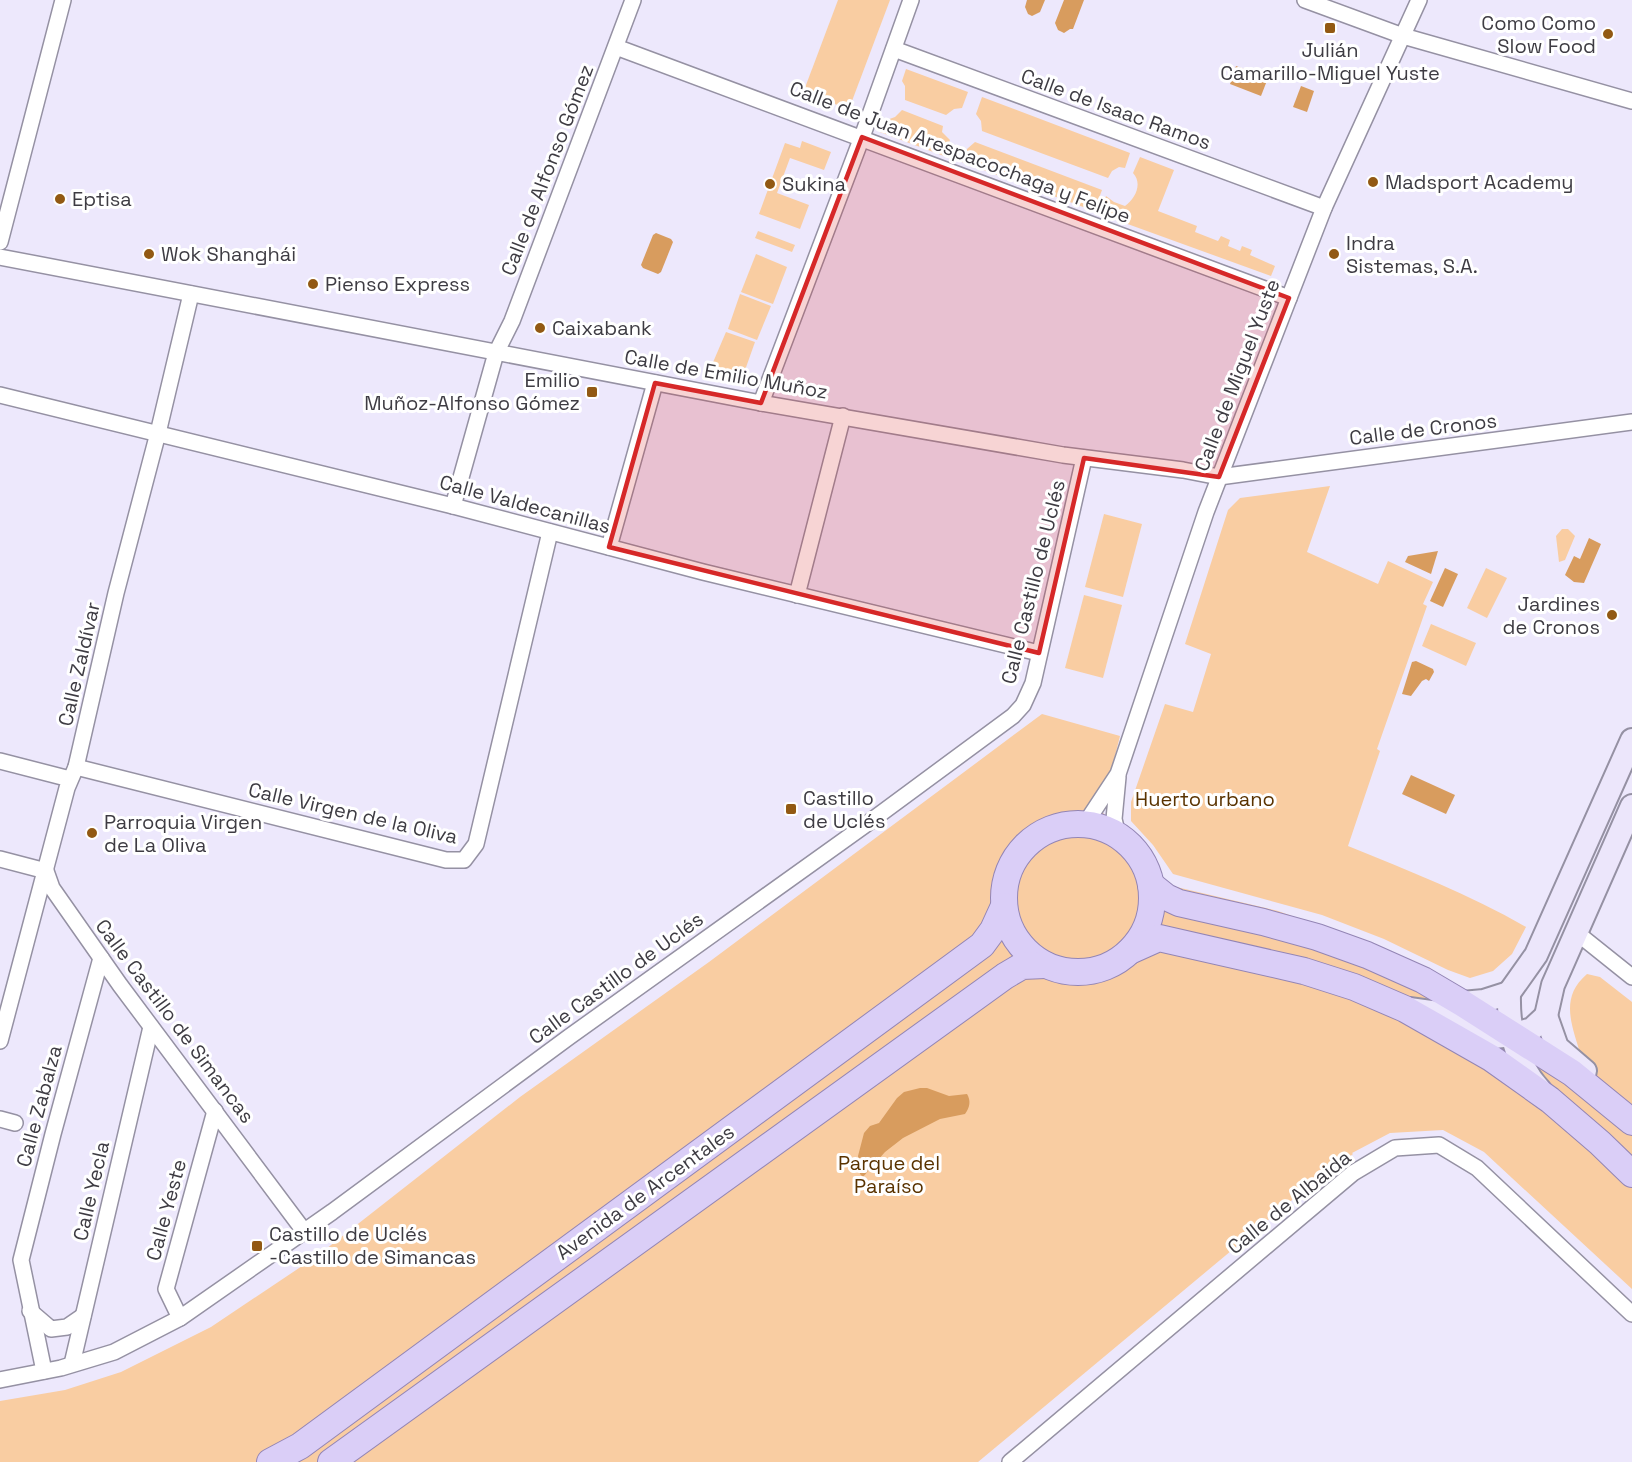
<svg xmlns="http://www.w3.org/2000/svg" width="1632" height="1462" font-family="'Space Grotesk',sans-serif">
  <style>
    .green { fill: #f9cda2 }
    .water { fill: #d89c5e }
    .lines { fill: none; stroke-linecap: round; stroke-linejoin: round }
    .minor-casing { stroke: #9591a3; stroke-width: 18 }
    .secondary-casing { stroke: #9591a3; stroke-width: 26 }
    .primary-casing { stroke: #9385b4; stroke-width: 28 }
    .minor { stroke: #fff; stroke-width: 15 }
    .secondary { stroke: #ece6fb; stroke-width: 22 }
    .primary { stroke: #dacef7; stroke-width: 26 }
    .marked { fill: #d62828; fill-opacity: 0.2; stroke: #d62828; stroke-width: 4.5; stroke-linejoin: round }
    .poi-dot { fill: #925913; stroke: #fff; stroke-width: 2 }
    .labels { text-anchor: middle; stroke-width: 6; stroke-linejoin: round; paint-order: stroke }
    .poi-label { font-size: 20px; fill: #3e3c43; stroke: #fff; text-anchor: start }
    .street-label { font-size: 20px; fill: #3e3c43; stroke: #fff }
    .park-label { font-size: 20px; fill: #5a3300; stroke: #fff }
  </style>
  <rect width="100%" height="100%" fill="#ede8fc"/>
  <g class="green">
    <path d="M838,0H890L849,109L803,93Z"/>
    <path d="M906,69L968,92L962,108L954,109L946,115L905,100V86L902,81Z"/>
    <path d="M982,97L1130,153L1125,168L1119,167L1112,171L1108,178L982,131L981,121L976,114Z"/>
    <path d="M902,110L943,126L942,132L950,140L944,156L880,132L884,121L895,117Z"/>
    <path d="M802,141L831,152L824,170L790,158L777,193L809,205L800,229L759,214L785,143L800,148Z"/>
    <path d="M975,142L1102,190L1094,211L962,162L967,149Z"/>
    <path d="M1140,157L1174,170L1158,211L1197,226L1195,232L1218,241L1221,236L1230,240L1228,246L1240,251L1242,246L1252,250L1250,255L1275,266L1271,276L1100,214L1106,196L1114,202L1125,206C1135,199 1143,184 1133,173Z"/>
    <path d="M758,231L795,245L792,252L755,238Z"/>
    <path d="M756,254L787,267L773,304L741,292Z"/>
    <path d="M740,294L771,306L757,340L728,329Z"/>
    <path d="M726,332L755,342L744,373L711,367Z"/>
    <path d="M1330,486L1307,552L1378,584L1388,561L1433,582L1423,604L1427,606L1377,749L1380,751L1348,846C1409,871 1469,894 1526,927L1512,954L1493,971L1470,978L1448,970L1384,939L1322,915L1173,874L1153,845L1131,821V802L1165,704L1193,712L1211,654L1185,644L1228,510L1240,498Z"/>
    <path d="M1104,514L1142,524L1123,597L1085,587Z"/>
    <path d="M1562,529H1568L1575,536L1565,560L1559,562L1556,536Z"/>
    <path d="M1486,568L1507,578L1487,618L1467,608Z"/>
    <path d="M1084,595L1122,605L1103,678L1065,668Z"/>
    <path d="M1431,624L1476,643L1466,666L1422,646Z"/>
    <path d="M1042,714L1120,736L1101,811L1142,851L1168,885L1278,911L1377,947L1499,1008L1581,1056C1572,1025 1559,998 1587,974L1600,977L1632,1002V1289L1484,1152L1443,1130L1390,1133L1352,1153L1353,1154L1337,1167L1334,1165L978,1462H0V1401L65,1390L121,1372L211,1327L317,1256L520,1097L709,962Z"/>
  </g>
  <g class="water">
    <path d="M1027,0H1045L1040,12L1032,16L1028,14L1025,7Z"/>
    <path d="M1064,0H1084L1073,29H1070L1064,33L1058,30L1055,23Z"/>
    <path d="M1236,66L1268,78L1261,96L1230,84Z"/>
    <path d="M1301,86L1314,91L1307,112L1293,107Z"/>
    <path d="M656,233L671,239L673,242L661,272L658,274L643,268L641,265L653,235Z"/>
    <path d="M1589,538L1601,544L1584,583L1574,582L1565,575L1574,556L1580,559Z"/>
    <path d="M1438,551L1431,574L1405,562L1408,556Z"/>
    <path d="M1445,568L1458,574L1443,607L1430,601Z"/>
    <path d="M1416,661L1433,669L1434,672L1429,681L1426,679L1422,681L1411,696L1402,694L1412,662Z"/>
    <path d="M1411,775L1455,795L1446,814L1402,794Z"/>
    <path d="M920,1088H927L949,1096L967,1094C971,1101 970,1107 965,1114L940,1119L903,1138L885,1152L863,1177L860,1174L858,1156L864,1133L870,1126L879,1123L897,1098L904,1092Z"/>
  </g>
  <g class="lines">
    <g class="minor-casing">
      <g id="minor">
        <path d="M1305,0L1403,36L1632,101"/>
        <path d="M616,47L1289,298"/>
        <path d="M894,49L1324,208"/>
        <path d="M0,242L63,0"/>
        <path d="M0,257L761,403L1063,455L1183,470L1219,477L1632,422"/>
        <path d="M0,395L453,506L703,572L1039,653"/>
        <path d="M761,403L862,137L911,0"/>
        <path d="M453,506L496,353L512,321L633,0"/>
        <path d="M609,547L655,383"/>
        <path d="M797,595L843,416"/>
        <path d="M0,761L70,779"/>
        <path d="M76,767L446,860H464L476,844L550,532"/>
        <path d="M1118,777L1114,819L1118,836"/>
        <path d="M1085,824L1118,774L1206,512L1289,298L1324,208L1419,0"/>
        <path d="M0,859L46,871L52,888L120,985L304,1231"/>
        <path d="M1577,933L1632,977"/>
        <path d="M0,1041L67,788L76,767L116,593L158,433L191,294"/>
        <path d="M0,1119L15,1123"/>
        <path d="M30,1311L51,1329L67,1327L83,1316"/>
        <path d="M180,1318L166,1289L215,1111"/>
        <path d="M72,1364L151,1027"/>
        <path d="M44,1371L21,1260L53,1134L101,958"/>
        <path d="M0,1380L61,1368L114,1352L180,1318L332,1212L569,1037L868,823L1013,716L1023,705L1033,683L1084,458"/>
        <path d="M1010,1462L1353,1173L1395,1148L1439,1145L1477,1168L1632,1314"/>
      </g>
    </g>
    <g class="secondary-casing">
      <g id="secondary">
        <path d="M1509,993L1536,955L1632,740"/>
        <path d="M1509,993C1508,1028 1516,1064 1540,1090"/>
        <path d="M1462,1003L1484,1001L1509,993"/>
        <path d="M1409,1009L1438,1013L1479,1035L1494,1037L1512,1035L1532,1029L1546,1016"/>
        <path d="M1546,1016L1553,985L1561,967L1632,806"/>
        <path d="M1546,1016L1557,1047L1585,1071"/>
      </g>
    </g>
    <g class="primary-casing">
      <g id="primary">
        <circle cx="1078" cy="898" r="74"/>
        <path d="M1151,885L1166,897L1179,903L1263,922L1317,937L1367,955L1423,980L1462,1003L1572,1073L1632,1122"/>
        <path d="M1130,951L1159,938L1304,971L1354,987L1405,1009L1491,1058L1550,1100L1600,1143L1632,1174"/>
        <path d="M270,1462L300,1446L982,945L993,930L1004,906"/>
        <path d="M331,1462L1005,976L1022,966L1045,965"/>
      </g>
    </g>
    <use href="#minor" class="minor"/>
    <use href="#secondary" class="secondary"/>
    <use href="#primary" class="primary"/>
  </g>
  <path class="marked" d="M862,137L1289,298L1219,477L1084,458L1039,653L609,547L655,383L761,403Z"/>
  <g class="poi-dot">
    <rect x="1324" y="22" width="12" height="12" rx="3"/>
    <circle cx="1608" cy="34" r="6"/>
    <circle cx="1373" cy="182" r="6"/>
    <circle cx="770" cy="184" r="6"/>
    <circle cx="60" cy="199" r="6"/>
    <circle cx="149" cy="254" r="6"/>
    <circle cx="1334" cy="254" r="6"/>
    <circle cx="313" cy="284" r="6"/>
    <circle cx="540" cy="328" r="6"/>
    <rect x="586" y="386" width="12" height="12" rx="3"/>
    <circle cx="1612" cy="615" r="6"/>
    <rect x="785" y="803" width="12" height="12" rx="3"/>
    <circle cx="92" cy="833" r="6"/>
    <rect x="251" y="1240" width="12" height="12" rx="3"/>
  </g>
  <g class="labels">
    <g class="poi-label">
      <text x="1596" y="30" text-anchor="end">Como Como<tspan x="1596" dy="23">Slow Food</tspan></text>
      <text x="1330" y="57" text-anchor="middle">Julián<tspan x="1330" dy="23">Camarillo-Miguel Yuste</tspan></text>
      <text x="1385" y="189">Madsport Academy</text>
      <text x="782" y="191">Sukina</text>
      <text x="72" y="206">Eptisa</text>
      <text x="1346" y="250">Indra<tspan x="1346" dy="23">Sistemas, S.A.</tspan></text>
      <text x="161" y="261">Wok Shanghái</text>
      <text x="325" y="291">Pienso Express</text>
      <text x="552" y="335">Caixabank</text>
      <text x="580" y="387" text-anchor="end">Emilio<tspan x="580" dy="23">Muñoz-Alfonso Gómez</tspan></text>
      <text x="1600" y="611" text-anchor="end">Jardines<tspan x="1600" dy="23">de Cronos</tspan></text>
      <text x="803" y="805">Castillo<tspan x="803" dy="23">de Uclés</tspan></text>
      <text x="104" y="829">Parroquia Virgen<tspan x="104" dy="23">de La Oliva</tspan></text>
      <text x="269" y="1241">Castillo de Uclés<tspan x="269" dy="23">-Castillo de Simancas</tspan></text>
    </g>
    <g class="street-label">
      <text transform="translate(1116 109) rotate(20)" y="7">Calle de Isaac Ramos</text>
      <text transform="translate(960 152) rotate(21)" y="7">Calle de Juan Arespacochaga y Felipe</text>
      <text transform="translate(547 170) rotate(-69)" y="7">Calle de Alfonso Gómez</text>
      <text transform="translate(726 374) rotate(10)" y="7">Calle de Emilio Muñoz</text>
      <text transform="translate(1237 375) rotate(-69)" y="7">Calle de Miguel Yuste</text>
      <text transform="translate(1423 429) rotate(-7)" y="7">Calle de Cronos</text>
      <text transform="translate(525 504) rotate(15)" y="7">Calle Valdecanillas</text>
      <text transform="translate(1033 582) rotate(-76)" y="7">Calle Castillo de Uclés</text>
      <text transform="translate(79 664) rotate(-77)" y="7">Calle Zaldívar</text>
      <text transform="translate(353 813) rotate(13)" y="7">Calle Virgen de la Oliva</text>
      <text transform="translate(616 978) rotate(-36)" y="7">Calle Castillo de Uclés</text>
      <text transform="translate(175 1021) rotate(53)" y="7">Calle Castillo de Simancas</text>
      <text transform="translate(39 1106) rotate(-75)" y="7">Calle Zabalza</text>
      <text transform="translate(91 1191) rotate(-77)" y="7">Calle Yecla</text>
      <text transform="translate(645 1192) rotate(-36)" y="7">Avenida de Arcentales</text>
      <text transform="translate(1289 1202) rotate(-39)" y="7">Calle de Albaida</text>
      <text transform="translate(166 1210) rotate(-75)" y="7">Calle Yeste</text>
    </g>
    <g class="park-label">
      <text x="1205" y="806">Huerto urbano</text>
      <text x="889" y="1170">Parque del<tspan x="889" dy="23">Paraíso</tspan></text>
    </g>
  </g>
</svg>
